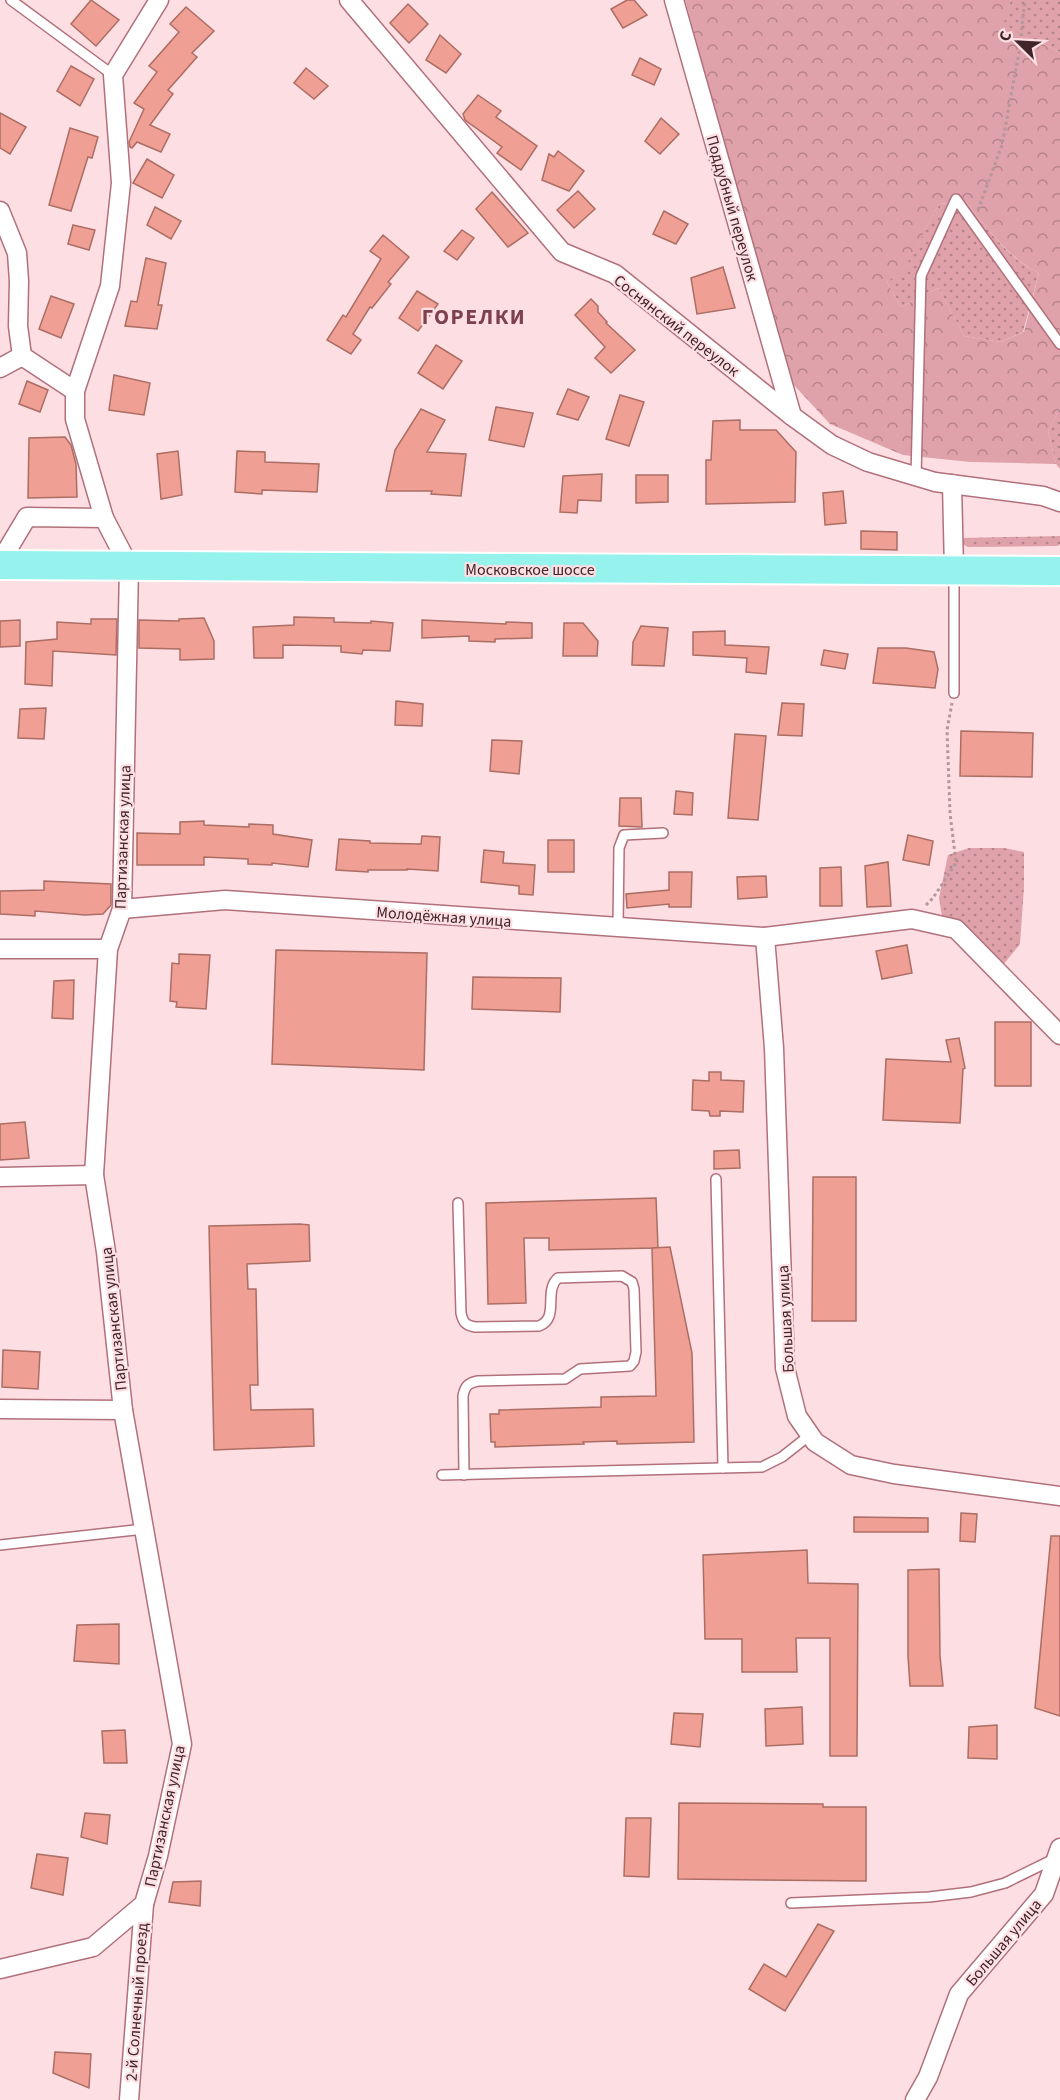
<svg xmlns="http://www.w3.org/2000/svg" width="1060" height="2100" font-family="'Source Sans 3',sans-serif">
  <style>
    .grass { fill: url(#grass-dots) }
    .forest { fill: url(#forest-crowns); fill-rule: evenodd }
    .building { fill: #ef9f93; stroke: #ac6d64; stroke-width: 1.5 }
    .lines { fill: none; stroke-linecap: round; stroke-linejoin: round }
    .service-casing { stroke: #b1707b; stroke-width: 12 }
    .minor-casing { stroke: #b1707b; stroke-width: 21 }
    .primary-casing { stroke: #fff; stroke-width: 32 }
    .path { stroke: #b4979b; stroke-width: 3; stroke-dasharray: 3 3; stroke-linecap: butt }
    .service { stroke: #fff; stroke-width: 9 }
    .minor { stroke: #fff; stroke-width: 18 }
    .primary { stroke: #95f2ec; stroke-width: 28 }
    .labels { text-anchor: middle; stroke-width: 4.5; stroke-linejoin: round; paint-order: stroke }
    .street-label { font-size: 16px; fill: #40252a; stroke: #fddfe3 }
    .district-label { font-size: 22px; font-weight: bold; letter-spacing: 1.5px; fill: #7c414c; stroke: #fddfe3 }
  </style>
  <defs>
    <pattern id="grass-dots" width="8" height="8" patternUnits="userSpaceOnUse" patternTransform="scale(1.5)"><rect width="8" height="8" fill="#dfa1aa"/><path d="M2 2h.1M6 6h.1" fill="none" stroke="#b6838b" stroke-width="1.8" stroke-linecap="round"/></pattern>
    <pattern id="forest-crowns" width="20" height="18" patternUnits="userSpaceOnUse" patternTransform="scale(1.5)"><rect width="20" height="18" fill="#dfa1aa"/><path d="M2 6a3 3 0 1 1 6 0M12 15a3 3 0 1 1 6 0" fill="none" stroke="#b6838b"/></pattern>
  </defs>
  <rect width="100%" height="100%" fill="#fddfe3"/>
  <g class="grass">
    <path d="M1011,0H1060V52L1002,26Z"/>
    <path d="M965,201C987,227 1008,259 1039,273L1023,332L1001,342L964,336L938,288L901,307L887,282L905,267L939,204Z"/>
    <path d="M1060,408V469L1056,464L1048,431Z"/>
    <path d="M1060,536V544L1058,546L968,547L964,545L962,538Z"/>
    <path d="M969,848H1004L1024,852V887L1020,944L1003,965L961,926L942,916L939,898L948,855Z"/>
  </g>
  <path class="forest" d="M685,0H1011L1003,26L1060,52V408L1048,431L1056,464L970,462L903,455L830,424L791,382ZM965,201C987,227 1008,258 1039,273L1024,332L1001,342L964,336L938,288L901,307L887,282L905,268L939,204Z"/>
  <g class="building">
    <path d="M91,0L119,20L96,46L71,24Z"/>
    <path d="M627,0H634L647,15L623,28L611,9Z"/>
    <path d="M408,4L428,24L409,43L390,23Z"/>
    <path d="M186,7L214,31L192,53L197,57L168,90L173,94L150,125L170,134L161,152L137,142L132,148L130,147L129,142L144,109L134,103L157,72L149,66L179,32L170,24Z"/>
    <path d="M440,35L461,54L446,73L426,60Z"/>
    <path d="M640,58L661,69L654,85L632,75Z"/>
    <path d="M71,66L94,79L80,106L57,91Z"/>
    <path d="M306,68L328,86L314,99L294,83Z"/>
    <path d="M478,95L501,111L496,117L537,146L521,170L497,153L502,147L465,120L463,114Z"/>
    <path d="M0,113L26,127L10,154L0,148Z"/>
    <path d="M661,118L679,134L660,154L645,141Z"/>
    <path d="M70,128L98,137L92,158L88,157L71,211L49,205Z"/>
    <path d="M558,151L584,171L569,191L542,180L549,154L554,157Z"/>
    <path d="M147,159L174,175L162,198L133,183Z"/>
    <path d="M578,191L595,209L574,228L557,210Z"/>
    <path d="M492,192L528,233L508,247L476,209Z"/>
    <path d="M155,207L181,221L171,239L147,225Z"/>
    <path d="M664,211L688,224L676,244L653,234Z"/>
    <path d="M73,225L95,230L89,250L68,244Z"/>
    <path d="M462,230L474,238L457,260L444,251Z"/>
    <path d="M383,235L409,257L388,282L391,284L372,308L370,307L353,334L361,340L351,354L327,340L343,315L346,317L381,259L370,251Z"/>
    <path d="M146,258L166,263L158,305H162L157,329L125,326L131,301L137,302Z"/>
    <path d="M723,267L735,308L697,314L691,278Z"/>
    <path d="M417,291L438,304L418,331L399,318Z"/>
    <path d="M51,296L74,304L61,338L39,329Z"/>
    <path d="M591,299L598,306V312L607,322L606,323L635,350L611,373L595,358L605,347L575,315Z"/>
    <path d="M436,345L462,361L443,389L418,373Z"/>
    <path d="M114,375L150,383L144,415L109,410Z"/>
    <path d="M27,381L48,390L40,412L19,404Z"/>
    <path d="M568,389L589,397L578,420L557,414Z"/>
    <path d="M620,395L644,402L629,446L606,439Z"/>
    <path d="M496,407L533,413L524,447L489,440Z"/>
    <path d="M421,409L445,420L427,452L466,454L461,496L431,494L432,491H386L395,450Z"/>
    <path d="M740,420V430H776L796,452L795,502L706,504V460H711L713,421Z"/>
    <path d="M65,437L71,445L76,464L77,497L28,498L29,438Z"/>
    <path d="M178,451L182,495L161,499L157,454Z"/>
    <path d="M237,451L265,452V462L319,464L317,492L262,490V494L235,492Z"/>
    <path d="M602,474L601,501L578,500L577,513L560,512L563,476Z"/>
    <path d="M636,475H668V502L636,503Z"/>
    <path d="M843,491L846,523L825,525L823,493Z"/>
    <path d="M861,531L897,532V550L861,549Z"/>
    <path d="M294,617L334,618V622L371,623V621L393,623L390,651L363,650L362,654L341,652V646L283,645V658H254L253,627L294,625Z"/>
    <path d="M204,618L214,641V659L180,660V649L139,648V620L179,621V619Z"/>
    <path d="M91,619H117L116,655L53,651L52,686L25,684L26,642L57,639V622L91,624Z"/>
    <path d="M20,620V646L0,647V621Z"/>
    <path d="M422,620L506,624V622L532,623V638L495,639V642L469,641V636L422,638Z"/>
    <path d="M564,623H583L598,641L597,656H563Z"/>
    <path d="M641,626L668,628L664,666L632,665L633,642Z"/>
    <path d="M725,631V645L769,647L766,674L746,672L747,658L693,655V632Z"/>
    <path d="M878,648H906L934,652L938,669L935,688L873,683Z"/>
    <path d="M824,650L848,654L845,669L821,665Z"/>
    <path d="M396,701L423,704L422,726L395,725Z"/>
    <path d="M782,703L804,704L802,736L778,735Z"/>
    <path d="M46,708L44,739L18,738L20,709Z"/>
    <path d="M961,731L1033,733L1032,777L960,776Z"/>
    <path d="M735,734L766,736L758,820L728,818Z"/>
    <path d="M492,740L522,741L519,774L490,771Z"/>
    <path d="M676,791L693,793L692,815L674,814Z"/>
    <path d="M620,798H641L642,827L619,826Z"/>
    <path d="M204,821V825L249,827V824L273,825V834L312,840L308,867L272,863V865L248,864V859L204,857V865H137V833L180,834V822Z"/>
    <path d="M908,835L933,841L929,865L903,860Z"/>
    <path d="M422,836L440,837L438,871L407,869V870H368V872L336,870L339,839L370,841V843L421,844Z"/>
    <rect x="548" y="840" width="26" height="32"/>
    <path d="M484,850L504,852L503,863L535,865L533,895L519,894V886L481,882Z"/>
    <path d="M888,862L891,906L867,907L865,866Z"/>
    <path d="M841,867L842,906H820V868Z"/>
    <path d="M669,872H692L691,907H669V904L627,908L626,894L669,890Z"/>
    <path d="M766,876L767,897L738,899L737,877Z"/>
    <path d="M44,881L111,884V905L103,914L85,915L35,911V916L0,914V891L44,890Z"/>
    <path d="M907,945L912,973L882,979L876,951Z"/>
    <path d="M276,950L427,953L424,1070L272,1064Z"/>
    <path d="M179,954L210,955L206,1009L176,1007L177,1002L170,1001L172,963L179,964Z"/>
    <path d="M473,977L561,978L560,1012L472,1009Z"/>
    <path d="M74,980L73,1019L52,1018L54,981Z"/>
    <rect x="995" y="1022" width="36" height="64"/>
    <path d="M959,1038L965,1068L963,1069L960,1123L883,1120L886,1059L951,1062L946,1040Z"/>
    <path d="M709,1072H721V1080L744,1081L743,1112L720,1111V1116H710L709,1111L692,1110L693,1080L709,1081Z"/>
    <path d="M25,1122L29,1158L0,1160V1124Z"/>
    <path d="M739,1150L740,1168L714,1169V1151Z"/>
    <path d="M813,1177H856V1321H812Z"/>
    <path d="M656,1198L658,1248L549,1250V1238H524L526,1303L488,1304L486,1203Z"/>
    <path d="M300,1224L309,1225L310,1261L247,1264L248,1289H256L258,1385H250L251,1410L313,1409L314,1446L214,1450L209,1226Z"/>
    <path d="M670,1247L692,1353L694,1442L617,1444V1441L583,1442L584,1444L495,1447V1442H491L490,1414H499V1410L601,1407V1397L656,1396L652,1248Z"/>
    <path d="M3,1350L40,1352L38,1389L2,1387Z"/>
    <path d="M961,1513L977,1514L975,1542L960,1541Z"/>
    <path d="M854,1517L928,1518V1532H854Z"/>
    <path d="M1051,1536H1060V1716L1035,1708Z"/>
    <path d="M807,1550L808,1583L858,1584L857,1756H830V1638H796L797,1672H742V1639H705L703,1555Z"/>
    <path d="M939,1569L940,1656L943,1686H910L908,1656V1570Z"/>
    <path d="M119,1624V1664L74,1661L77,1625Z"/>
    <path d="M802,1707L803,1744L766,1746L765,1709Z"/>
    <path d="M674,1713L703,1714L700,1747L671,1744Z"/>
    <path d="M997,1725V1759L968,1758L969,1727Z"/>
    <path d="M125,1730L127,1763H104L102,1731Z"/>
    <path d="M679,1803L823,1804V1807H866V1881L678,1879Z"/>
    <path d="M85,1813L110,1815L107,1844L81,1837Z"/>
    <path d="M626,1818H651L649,1877L624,1876Z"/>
    <path d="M37,1854L68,1858L63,1895L31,1888Z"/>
    <path d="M201,1881L200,1906L169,1902L173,1882Z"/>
    <path d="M818,1924L834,1931L785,2011L749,1989L764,1964L786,1977Z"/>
    <path d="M55,2052L91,2054L89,2088L53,2073Z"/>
  </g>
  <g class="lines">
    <g class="service-casing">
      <g id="service">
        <path d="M11,0L113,75"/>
        <path d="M916,477L921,276L956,199L1060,344"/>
        <path d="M954,693V573"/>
        <path d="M618,927L619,848L624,835L663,833"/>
        <path d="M716,1179L723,1468"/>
        <path d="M458,1203L461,1313C463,1322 465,1325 475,1327L539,1326C560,1318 543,1291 558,1278L622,1276L632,1282L634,1289L636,1352L634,1361L630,1366L580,1369L565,1379L478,1381C468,1383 465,1386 463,1396L464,1475"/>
        <path d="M442,1475L762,1467L782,1457L810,1435"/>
        <path d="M0,1545L144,1529"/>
        <path d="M791,1903L929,1897L971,1892L1005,1883L1056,1858"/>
      </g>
    </g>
    <g class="minor-casing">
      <g id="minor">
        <path d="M349,0L562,252L615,274L792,416L832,445L868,462L935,482L1043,496L1060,502"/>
        <path d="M674,0L792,416"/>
        <path d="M0,211L17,253L19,281L18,326L22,356"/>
        <path d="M0,368L22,356L75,391"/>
        <path d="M952,484L954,570"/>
        <path d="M104,518L75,419V391L110,286L121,183L113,75L159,0"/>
        <path d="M0,562L27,517L104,518L129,566L122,909L108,949L94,1175L106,1252L123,1410L182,1744L158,1856L144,1904L93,1947L0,1969"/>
        <path d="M122,909L225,900L765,937L912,919L956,929L1060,1035"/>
        <path d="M765,937L774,1048L785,1368L797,1416L815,1442L851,1465L894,1474L1060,1496"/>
        <path d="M0,949H108"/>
        <path d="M0,1177L94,1175"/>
        <path d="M0,1409L123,1410"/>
        <path d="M129,2100L144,1904"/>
        <path d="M915,2100L928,2077L959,1994L1044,1894L1060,1848"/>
      </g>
    </g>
    <g class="primary-casing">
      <path id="primary" d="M0,565L1060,571"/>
    </g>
    <g class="path">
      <path d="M978,210L1002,145L1019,52L1025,0"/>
      <path d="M926,905L933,898L956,863L950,813L947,730L952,703"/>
    </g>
    <use href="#service" class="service"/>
    <use href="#minor" class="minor"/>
    <use href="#primary" class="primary"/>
  </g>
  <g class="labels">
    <g class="street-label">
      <text transform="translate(733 208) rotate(74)" y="6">Поддубный переулок</text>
      <text transform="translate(677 325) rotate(38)" y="6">Соснянский переулок</text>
      <text x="530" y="575">Московское шоссе</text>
      <text transform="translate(122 837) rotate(-88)" y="6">Партизанская улица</text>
      <text transform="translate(444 916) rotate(4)" y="6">Молодёжная улица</text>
      <text transform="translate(113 1319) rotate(-96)" y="6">Партизанская улица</text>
      <text transform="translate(785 1319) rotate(-93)" y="6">Большая улица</text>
      <text transform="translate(164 1816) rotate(-78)" y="6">Партизанская улица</text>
      <text transform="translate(1003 1942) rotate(-50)" y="6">Большая улица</text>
      <text transform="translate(136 2002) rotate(-86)" y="6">2-й Солнечный проезд</text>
    </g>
    <g class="district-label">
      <text x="474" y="324">ГОРЕЛКИ</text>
    </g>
  </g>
  <g transform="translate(1018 42) rotate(294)" stroke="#fddfe3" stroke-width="4.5" paint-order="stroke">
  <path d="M0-4.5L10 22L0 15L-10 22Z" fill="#40252a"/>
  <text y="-9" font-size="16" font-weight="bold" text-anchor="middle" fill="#40252a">С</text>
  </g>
</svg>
